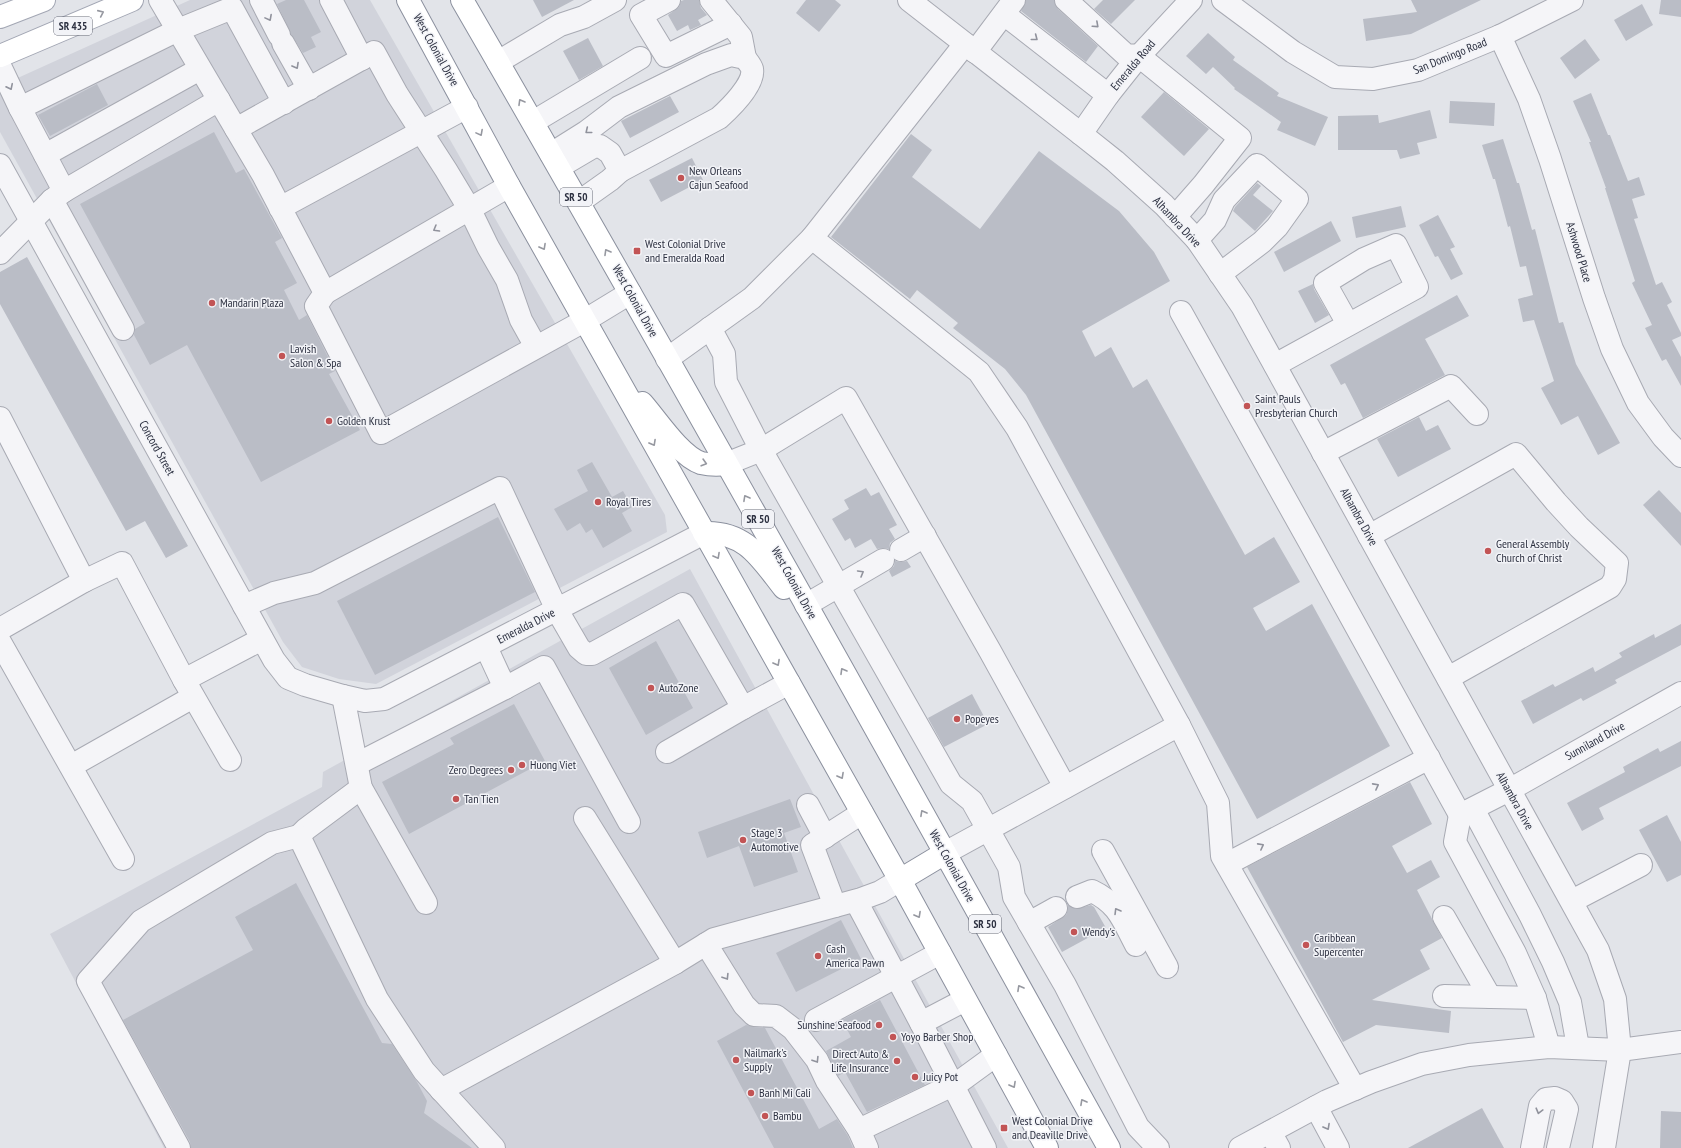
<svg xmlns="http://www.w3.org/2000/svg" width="1681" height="1148" font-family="'PT Sans Narrow',sans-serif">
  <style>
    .built { fill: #d1d3db }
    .building { fill: #babdc6 }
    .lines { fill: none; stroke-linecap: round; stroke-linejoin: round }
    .minor-casing { stroke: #a8aab3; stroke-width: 24 }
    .major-casing { stroke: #a3a7b4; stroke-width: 24 }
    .highway-casing { stroke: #8b909e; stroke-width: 24 }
    .minor { stroke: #f5f5f8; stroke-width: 22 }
    .major { stroke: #fff; stroke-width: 22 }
    .highway { stroke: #fff; stroke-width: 22 }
    .oneway { stroke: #9698a0 }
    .oneway2 { stroke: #90929c }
    .poi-dot { fill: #c25455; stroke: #f2f3f7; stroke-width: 1.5 }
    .labels { text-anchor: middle; stroke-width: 3; stroke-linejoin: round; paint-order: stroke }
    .shield { fill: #f2f3f7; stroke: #676a77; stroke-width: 1 }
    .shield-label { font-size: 11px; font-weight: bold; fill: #2c3040 }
    .street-label { font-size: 12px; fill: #2c3040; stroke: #f2f3f7 }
    .poi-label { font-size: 12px; fill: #2c3040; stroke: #f2f3f7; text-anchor: start }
  </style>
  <rect width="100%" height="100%" fill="#e2e4e9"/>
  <g class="built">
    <path d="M190,0H370L665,515L667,532L376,684L339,679L302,667L283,642L0,132V86Z"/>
    <path d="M690,569L1008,1148H164L50,934L322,787L323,772Z"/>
  </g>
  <g class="building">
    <path d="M286,0H304L321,32L311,37L316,47L303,53L291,34L277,4Z"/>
    <path d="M533,0H574L542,17Z"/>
    <path d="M684,0H699L701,8L707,15L698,20L701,25L690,30L688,25L677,31L668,15L679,7L681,1Z"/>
    <path d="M806,0H835L841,5L819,32L796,13Z"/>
    <path d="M1026,0H1054L1058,9L1098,46L1086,62L1021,11Z"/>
    <path d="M1103,0H1135L1111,24L1094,9Z"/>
    <path d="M1411,0H1481L1411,34L1366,41L1363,19L1417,12Z"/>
    <path d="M1661,0H1681V17L1659,14Z"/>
    <path d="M1642,4L1653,25L1626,41L1614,20Z"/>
    <path d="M1208,33L1235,57L1233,60L1279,93L1277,96L1328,117L1315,146L1277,130L1281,122L1234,89L1235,88L1213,67L1206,74L1186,56Z"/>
    <path d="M588,38L603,66L579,80L563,51Z"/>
    <path d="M1585,39L1600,60L1575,79L1560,58Z"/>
    <path d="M97,84L108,105L50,136L38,115Z"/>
    <path d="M1164,92L1209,129L1184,156L1141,117Z"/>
    <path d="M1591,93L1608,135H1610L1628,181L1639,177L1645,195L1632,199L1638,218L1634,219L1656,285L1662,282L1672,302L1667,305L1681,333V336L1672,340L1681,357V386L1666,359L1662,361L1645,328L1652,325L1632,283L1635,281L1605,188H1606L1589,142H1591L1573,101Z"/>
    <path d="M670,96L679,112L630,138L621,121Z"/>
    <path d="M1450,101L1495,103L1494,126L1449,123Z"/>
    <path d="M1430,110L1437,138L1417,143L1420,154L1400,159L1397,150H1338V116L1378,115L1379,123Z"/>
    <path d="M214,132L236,173L244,169L282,238L275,242L297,283L284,290L299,320L307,315L335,371L329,374L360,430L261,482L187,345L150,365L134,335L135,329L145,323L80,204Z"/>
    <path d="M911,134L932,150L912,177L980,229L1039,151L1119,211L1154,252L1170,281L1082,331L1095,357L1111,347L1133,388L1147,379L1245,555L1274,537L1300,582L1253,608L1266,631L1312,604L1390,746L1257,819L1026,395L1005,369L953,328L958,323L917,290L910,299L831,237Z"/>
    <path d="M1503,139L1517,183H1519L1532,230L1535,229L1559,323L1563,322L1576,364L1620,443L1598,455L1578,416L1561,425L1541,388L1554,381L1534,320L1523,322L1518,299L1533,295L1526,266L1520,267L1510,226L1508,227L1495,179H1493L1482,145Z"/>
    <path d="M692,158L703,180L661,202L649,180Z"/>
    <path d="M1257,183L1261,186L1253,195L1273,211L1255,231L1233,211L1235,207Z"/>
    <path d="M1401,206L1406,227L1356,238L1352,217Z"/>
    <path d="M1438,215L1455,247L1450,249L1463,274L1451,280L1438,256L1435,257L1419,225Z"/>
    <path d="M1331,221L1341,241L1284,272L1274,252Z"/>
    <path d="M27,257L188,546L166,558L145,521L126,531L0,304V272Z"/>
    <path d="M1313,284L1314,289L1329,315L1315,323L1298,291Z"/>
    <path d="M1457,295L1469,316L1425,339L1445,375L1363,418L1345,383L1341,385L1330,365Z"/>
    <path d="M1419,417L1426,431L1438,425L1451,449L1398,477L1377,439Z"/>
    <path d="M592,462L612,497L623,491L632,507L622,513L632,531L603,548L592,529L586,533L580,523L567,531L554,509L588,491L577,470Z"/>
    <path d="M866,488L871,496L879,492L897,525L889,529L895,539L890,543L889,549L883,548L877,549L871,539L855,548L850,538L845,541L832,519L849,509L844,500Z"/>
    <path d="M1659,490L1681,513V546L1643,505Z"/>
    <path d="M498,517L535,592L375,675L337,601Z"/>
    <path d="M895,561L901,562L907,561L911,567L892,577L889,571L894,566Z"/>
    <path d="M1681,624V645L1615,680L1617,683L1583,701L1581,698L1533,724L1521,701L1553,684L1555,687L1593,667L1595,672L1622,657L1619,653L1654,634L1655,638Z"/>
    <path d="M656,641L693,708L646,735L609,668Z"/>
    <path d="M972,694L988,724L944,747L928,718Z"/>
    <path d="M514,704L545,761L409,834L382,782L454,744L450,738Z"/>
    <path d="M1681,741V766L1599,808L1604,819L1582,831L1567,803L1625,772L1623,767L1658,748L1660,752Z"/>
    <path d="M1410,782L1432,824L1392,846L1407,873L1431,860L1440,877L1417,890L1442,938L1420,950L1430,969L1372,1000L1451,1011L1449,1033L1376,1025L1343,1042L1247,867Z"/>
    <path d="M790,799L801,827L784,833L798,872L754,887L739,846L707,858L698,832Z"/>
    <path d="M1667,815L1681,842V875L1667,882L1639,830Z"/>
    <path d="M296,883L382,1043L392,1044L417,1082L427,1101L424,1113L472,1148H191L190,1142L123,1020L253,950L235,917Z"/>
    <path d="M1068,905L1076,909L1091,905L1094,907L1106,928L1062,952L1048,927L1066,915L1068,909Z"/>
    <path d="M841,920L861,959L796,992L776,953Z"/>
    <path d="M880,1000L925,1085L867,1112L845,1072L838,1076L826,1051L851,1037L842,1020Z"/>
    <path d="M746,1025L753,1027L765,1028L819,1129L837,1119L848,1136L853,1148H774L717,1041Z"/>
    <path d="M1482,1108L1504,1148H1408Z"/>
    <path d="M1661,1111L1681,1112V1148H1660Z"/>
  </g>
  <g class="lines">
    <g class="minor-casing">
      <g id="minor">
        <path d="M160,0L263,175L325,293L316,306L381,433L584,321L630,293"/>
        <path d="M261,0L279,35"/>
        <path d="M331,0L362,59"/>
        <path d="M669,0L641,15L666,56L731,24"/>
        <path d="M711,0L741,37L745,58"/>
        <path d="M909,0L1081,134L1115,161L1164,205L1197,240L1242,306L1598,950L1615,999L1620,1050L1604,1148"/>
        <path d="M1066,0L1126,55L1139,56L1240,138L1203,185L1175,217"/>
        <path d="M1223,0L1293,52L1335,77L1373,79L1418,70L1500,36L1572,0"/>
        <path d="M1004,14L1108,95"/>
        <path d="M1500,36L1529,99L1550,159L1594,298L1612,349L1638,403L1663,437L1681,456"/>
        <path d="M283,43L309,89"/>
        <path d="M965,44L812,238L979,372L1017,428L1179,725L1218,803L1222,856L1355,1089"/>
        <path d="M975,52L1014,0"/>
        <path d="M498,62L560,25L584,17L615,0"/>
        <path d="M0,66L20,108"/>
        <path d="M533,122L640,58"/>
        <path d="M236,129L374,52L397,94L446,170L470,210L488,247L507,280L521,320L536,347"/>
        <path d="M1081,134L1108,95L1139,56L1191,0"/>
        <path d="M551,154L586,132L619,107L706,64L731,55L745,58C747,61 751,65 752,69C755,84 729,109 719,118L620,171"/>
        <path d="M45,155L200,69"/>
        <path d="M0,165L274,660L288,678L305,685L343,696L365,701L384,699L704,533"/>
        <path d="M559,167L593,147L600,146L610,153L620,171L610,180L579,202"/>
        <path d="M64,191L20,108L178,30L232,8L284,103"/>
        <path d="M52,200L123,329"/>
        <path d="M280,208L467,107"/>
        <path d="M1197,240L1215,220L1224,200L1257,165L1297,199L1277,227L1262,242L1220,274"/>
        <path d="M0,253L52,200L64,191L219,100"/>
        <path d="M325,293L509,186"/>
        <path d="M1181,312L1310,543L1460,815L1509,790L1681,693"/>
        <path d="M710,328L724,354L726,382L761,450L951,784L972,801L1009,867L1014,897L1065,985L1138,1127L1158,1148"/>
        <path d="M667,359L752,298L812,238"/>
        <path d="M1275,365L1417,287L1396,245L1364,259L1325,283L1348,324"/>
        <path d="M0,418L84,581L122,563L184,680L230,760"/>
        <path d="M1323,453L1451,386L1477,414"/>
        <path d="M726,464L761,450L846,398L990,651L1065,787"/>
        <path d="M1369,536L1516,454L1556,502L1579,527L1617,563L1615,579L1610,587L1448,678"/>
        <path d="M901,550L925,536"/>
        <path d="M806,605L883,560"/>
        <path d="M244,606L274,593L315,583L500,488L557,610L579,648L586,654H592L683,604L743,708L667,752"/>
        <path d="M0,629L84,581"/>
        <path d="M0,642L123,859"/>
        <path d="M486,647L505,688L544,667L629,822"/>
        <path d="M184,680L262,639"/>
        <path d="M343,696L361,788L426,903"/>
        <path d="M743,708L789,683"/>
        <path d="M357,764L505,688"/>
        <path d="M71,766L193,697"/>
        <path d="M361,788L306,829L299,836L377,999L424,1071L494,1148"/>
        <path d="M808,805L825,837"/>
        <path d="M1473,809L1530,915L1553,962L1570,1002L1578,1047"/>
        <path d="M1460,815L1455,842L1515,953L1535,998L1549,1047"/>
        <path d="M585,818L675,963L714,939L861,899L880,892L900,880"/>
        <path d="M1103,851L1167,967"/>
        <path d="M945,853L1179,725"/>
        <path d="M1227,864L1429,758"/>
        <path d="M1077,897L1092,891C1119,904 1123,921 1136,945"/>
        <path d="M856,901L921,1023L965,1000"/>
        <path d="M1572,901L1641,865"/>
        <path d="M835,906L812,845L862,813"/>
        <path d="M1444,917L1490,997"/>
        <path d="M1029,923L1056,908"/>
        <path d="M706,944L744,1005L754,1015L776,1016L793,1029L817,1060L827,1081L859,1130L867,1148"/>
        <path d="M1444,996L1535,998"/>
        <path d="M816,1020L940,953"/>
        <path d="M921,1023L985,1148"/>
        <path d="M441,1090L675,963"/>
        <path d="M1316,1107L1338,1148"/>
        <path d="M859,1130L959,1082L996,1055"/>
        <path d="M1270,1132L1279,1148"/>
        <path d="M179,1148L88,981L141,921L272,843L299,836"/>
        <path d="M1240,1148L1327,1101L1371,1082L1422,1064L1469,1055L1549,1047L1620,1050L1681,1042"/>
        <path d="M1532,1148L1540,1106L1546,1099L1555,1098L1562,1101L1567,1109L1558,1148"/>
      </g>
    </g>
    <g class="major-casing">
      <g id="major">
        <path d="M0,17L44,0"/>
        <path d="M0,56L132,0"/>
      </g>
    </g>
    <g class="highway-casing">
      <g id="highway">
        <path d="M408,0L509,186L900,880L1047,1148"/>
        <path d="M462,0C682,380 896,764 1109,1148"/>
        <path d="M642,403C657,420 680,456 701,463C710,465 718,465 726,464"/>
        <path d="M704,533C746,531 761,559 784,588"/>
        <path d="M900,880L945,853"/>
      </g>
    </g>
    <use href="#minor" class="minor"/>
    <use href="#major" class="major"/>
    <use href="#highway" class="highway"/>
  </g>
  <defs><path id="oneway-chevron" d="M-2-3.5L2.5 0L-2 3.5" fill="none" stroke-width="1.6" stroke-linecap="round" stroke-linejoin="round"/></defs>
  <g class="oneway">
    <use href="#oneway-chevron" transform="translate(101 13) rotate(-24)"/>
    <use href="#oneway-chevron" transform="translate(521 102) rotate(-120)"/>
    <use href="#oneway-chevron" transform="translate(480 133) rotate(62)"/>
    <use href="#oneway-chevron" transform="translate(543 247) rotate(61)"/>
    <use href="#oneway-chevron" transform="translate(607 252) rotate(-120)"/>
    <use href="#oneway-chevron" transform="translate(653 443) rotate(61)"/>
    <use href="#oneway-chevron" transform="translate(704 463) rotate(16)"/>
    <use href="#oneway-chevron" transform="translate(746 498) rotate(-119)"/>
    <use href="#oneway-chevron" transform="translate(717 556) rotate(61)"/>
    <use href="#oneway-chevron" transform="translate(777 663) rotate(61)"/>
    <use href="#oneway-chevron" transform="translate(843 671) rotate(-120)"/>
    <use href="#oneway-chevron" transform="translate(841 776) rotate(61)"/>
    <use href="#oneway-chevron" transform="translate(923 813) rotate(-119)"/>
    <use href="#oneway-chevron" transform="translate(918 915) rotate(61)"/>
    <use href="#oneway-chevron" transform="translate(1020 988) rotate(-119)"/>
    <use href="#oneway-chevron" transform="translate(1013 1085) rotate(61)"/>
    <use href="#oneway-chevron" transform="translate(1083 1102) rotate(-119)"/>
  </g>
  <g class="oneway2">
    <use href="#oneway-chevron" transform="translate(269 18) rotate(62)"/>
    <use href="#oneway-chevron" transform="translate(1096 25) rotate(42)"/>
    <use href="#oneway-chevron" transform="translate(1035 38) rotate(38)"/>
    <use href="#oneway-chevron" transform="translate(296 66) rotate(61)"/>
    <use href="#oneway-chevron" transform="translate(10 87) rotate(64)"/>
    <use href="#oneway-chevron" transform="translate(588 131) rotate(141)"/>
    <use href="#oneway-chevron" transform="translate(436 229) rotate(150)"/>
    <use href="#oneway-chevron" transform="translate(861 573) rotate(-30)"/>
    <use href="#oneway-chevron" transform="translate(1376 786) rotate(-28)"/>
    <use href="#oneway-chevron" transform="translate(1261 846) rotate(-28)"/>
    <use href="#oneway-chevron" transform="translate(1117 911) rotate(-121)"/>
    <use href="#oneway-chevron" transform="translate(726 977) rotate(58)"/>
    <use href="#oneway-chevron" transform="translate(816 1060) rotate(58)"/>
    <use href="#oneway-chevron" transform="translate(1539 1111) rotate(105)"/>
    <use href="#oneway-chevron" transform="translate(1327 1127) rotate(61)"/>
  </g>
  <g class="poi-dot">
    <circle cx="681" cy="178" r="4"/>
    <rect x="633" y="247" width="8" height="8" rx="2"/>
    <circle cx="212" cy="303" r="4"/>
    <circle cx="282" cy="356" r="4"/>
    <circle cx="1247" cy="406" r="4"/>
    <circle cx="329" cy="421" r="4"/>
    <circle cx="598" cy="502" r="4"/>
    <circle cx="1488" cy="551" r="4"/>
    <circle cx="651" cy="688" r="4"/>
    <circle cx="957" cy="719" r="4"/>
    <circle cx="522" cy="765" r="4"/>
    <circle cx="511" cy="770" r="4"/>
    <circle cx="456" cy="799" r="4"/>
    <circle cx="743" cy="840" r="4"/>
    <circle cx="1074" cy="932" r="4"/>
    <circle cx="1306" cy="945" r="4"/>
    <circle cx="818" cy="956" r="4"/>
    <circle cx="879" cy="1025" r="4"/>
    <circle cx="893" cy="1037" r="4"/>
    <circle cx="736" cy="1060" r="4"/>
    <circle cx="897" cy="1061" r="4"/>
    <circle cx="915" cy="1077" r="4"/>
    <circle cx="751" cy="1093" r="4"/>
    <circle cx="765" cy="1116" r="4"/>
    <rect x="1000" y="1124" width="8" height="8" rx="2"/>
  </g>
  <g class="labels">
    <g class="shield">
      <rect x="54" y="17" width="38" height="18" rx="3"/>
      <rect x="560" y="188" width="32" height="18" rx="3"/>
      <rect x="742" y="510" width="32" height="18" rx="3"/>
      <rect x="969" y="915" width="32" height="18" rx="3"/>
    </g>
    <g class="shield-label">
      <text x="73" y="30">SR 435</text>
      <text x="576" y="201">SR 50</text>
      <text x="758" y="523">SR 50</text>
      <text x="985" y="928">SR 50</text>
    </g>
    <g class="street-label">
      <text transform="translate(436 50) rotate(61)" y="4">West Colonial Drive</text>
      <text transform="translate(1450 56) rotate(-22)" y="4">San Domingo Road</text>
      <text transform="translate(1133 65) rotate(-50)" y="4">Emeralda Road</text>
      <text transform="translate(1177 222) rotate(47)" y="4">Alhambra Drive</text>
      <text transform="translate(1579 252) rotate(73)" y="4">Ashwood Place</text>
      <text transform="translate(635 301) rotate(61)" y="4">West Colonial Drive</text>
      <text transform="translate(157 448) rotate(61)" y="4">Concord Street</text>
      <text transform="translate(1359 517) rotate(61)" y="4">Alhambra Drive</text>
      <text transform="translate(794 583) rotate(61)" y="4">West Colonial Drive</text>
      <text transform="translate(526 626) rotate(-27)" y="4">Emeralda Drive</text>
      <text transform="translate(1595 741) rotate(-29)" y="4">Sunniland Drive</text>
      <text transform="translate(1515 801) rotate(61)" y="4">Alhambra Drive</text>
      <text transform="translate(952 866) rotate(61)" y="4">West Colonial Drive</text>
    </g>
    <g class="poi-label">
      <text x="689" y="175">New Orleans<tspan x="689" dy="14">Cajun Seafood</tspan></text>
      <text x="645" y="248">West Colonial Drive<tspan x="645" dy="14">and Emeralda Road</tspan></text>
      <text x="220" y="307">Mandarin Plaza</text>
      <text x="290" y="353">Lavish<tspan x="290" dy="14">Salon &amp; Spa</tspan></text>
      <text x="1255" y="403">Saint Pauls<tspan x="1255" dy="14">Presbyterian Church</tspan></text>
      <text x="337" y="425">Golden Krust</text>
      <text x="606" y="506">Royal Tires</text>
      <text x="1496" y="548">General Assembly<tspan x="1496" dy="14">Church of Christ</tspan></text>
      <text x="659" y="692">AutoZone</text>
      <text x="965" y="723">Popeyes</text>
      <text x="530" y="769">Huong Viet</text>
      <text x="503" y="774" text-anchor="end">Zero Degrees</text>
      <text x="464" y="803">Tan Tien</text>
      <text x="751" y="837">Stage 3<tspan x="751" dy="14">Automotive</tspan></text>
      <text x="1082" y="936">Wendy's</text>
      <text x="1314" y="942">Caribbean<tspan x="1314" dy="14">Supercenter</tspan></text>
      <text x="826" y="953">Cash<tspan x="826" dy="14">America Pawn</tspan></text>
      <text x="871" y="1029" text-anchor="end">Sunshine Seafood</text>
      <text x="901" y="1041">Yoyo Barber Shop</text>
      <text x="744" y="1057">Nailmark's<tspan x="744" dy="14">Supply</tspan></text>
      <text x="889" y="1058" text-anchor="end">Direct Auto &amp;<tspan x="889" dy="14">Life Insurance</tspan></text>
      <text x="923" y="1081">Juicy Pot</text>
      <text x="759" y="1097">Banh Mi Cali</text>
      <text x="773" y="1120">Bambu</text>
      <text x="1012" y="1125">West Colonial Drive<tspan x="1012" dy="14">and Deaville Drive</tspan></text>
    </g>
  </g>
</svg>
